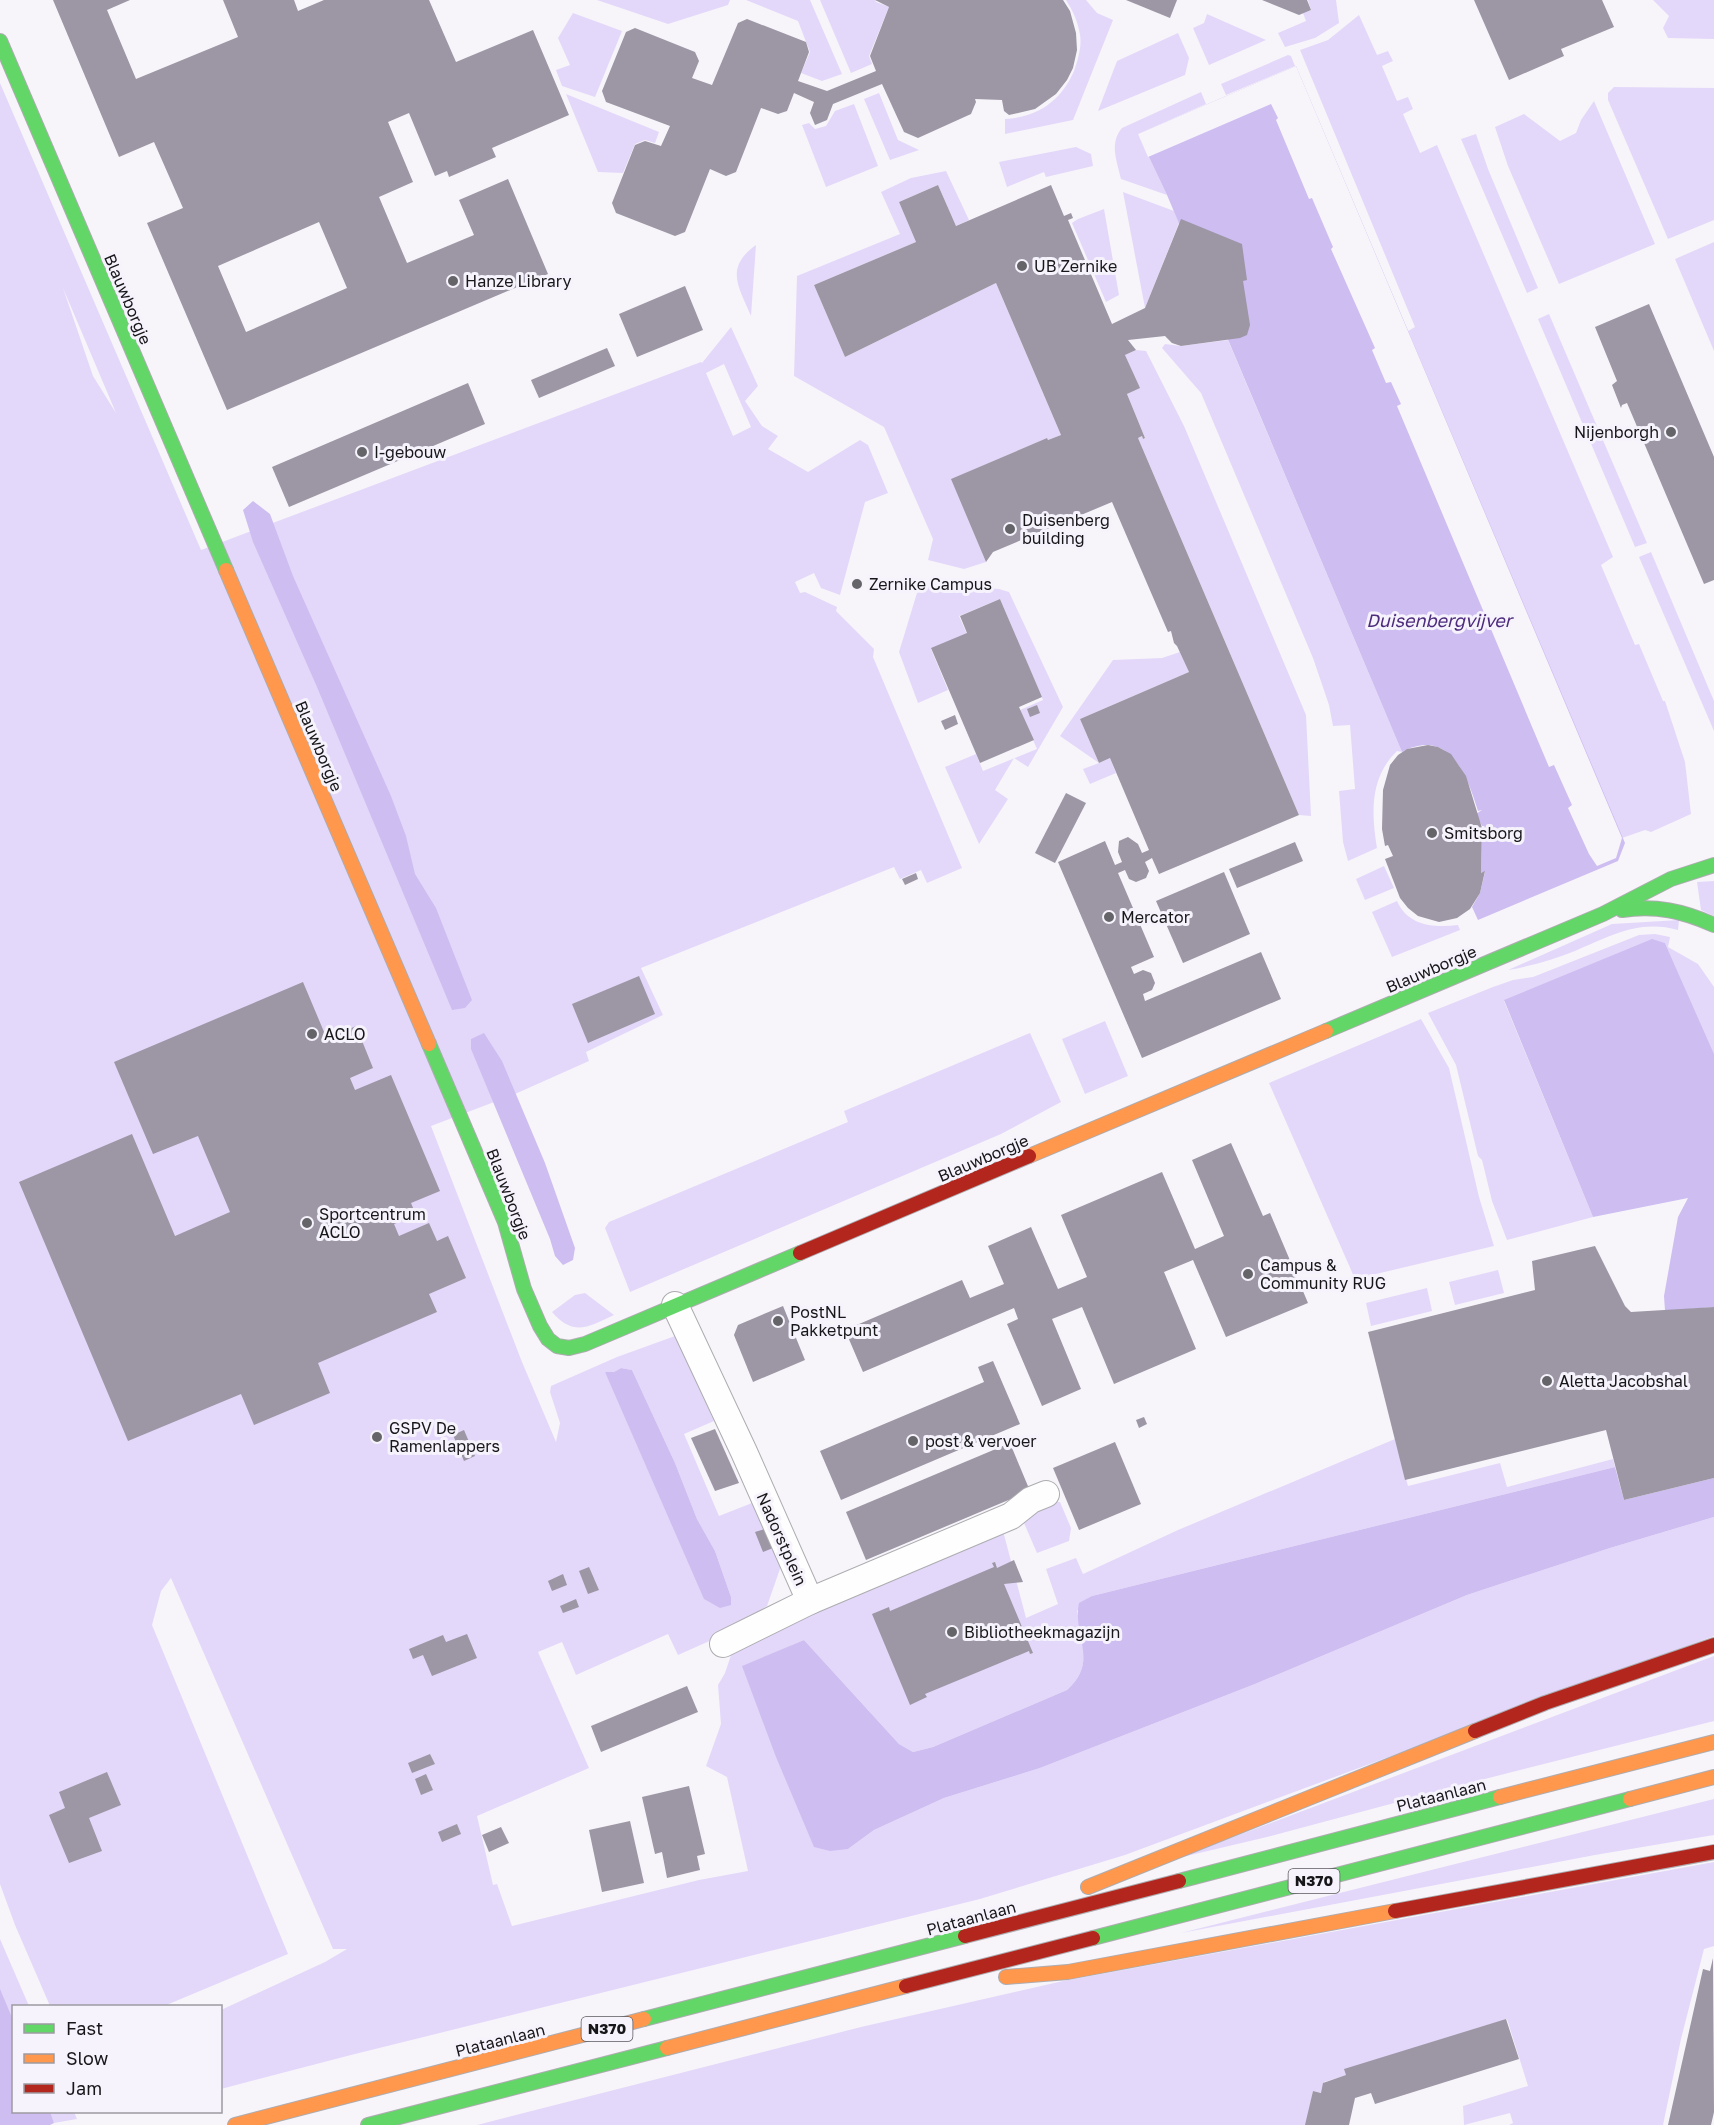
<svg xmlns="http://www.w3.org/2000/svg" width="1714" height="2125" font-family="'Golos Text',sans-serif">
  <style>
    .green { fill: #e3d8fa; fill-rule: evenodd }
    .water { fill: #cebdf1 }
    .pier { fill: #f7f5fa }
    .building { fill: #9c96a5; fill-rule: evenodd }
    .lines { fill: none; stroke-linecap: round; stroke-linejoin: round }
    .street-casing { stroke: #adacb0; stroke-width: 28 }
    .fast-casing { stroke: #adacb0; stroke-width: 16 }
    .slow-casing { stroke: #adacb0; stroke-width: 16 }
    .jam-casing { stroke: #adacb0; stroke-width: 16 }
    .street { stroke: #fefefe; stroke-width: 26 }
    .fast { stroke: #63d668; stroke-width: 14 }
    .slow { stroke: #ff974d; stroke-width: 14 }
    .jam { stroke: #b3261e; stroke-width: 14 }
    .poi-dot { fill: #656468; stroke: #f6f3fc; stroke-width: 2 }
    .labels { text-anchor: middle; stroke-width: 6; stroke-linejoin: round; paint-order: stroke }
    .shield { fill: #f6f3fc; stroke: #5a585d; stroke-width: 1.5 }
    .shield-label { font-size: 15px; font-weight: bold; fill: #171619 }
    .poi-label { font-size: 16px; fill: #171619; stroke: #f6f3fc; text-anchor: start }
    .street-label { font-size: 16px; fill: #171619; stroke: #f6f3fc }
    .water-label { font-size: 18px; font-style: italic; fill: #4d2b7d; stroke: #f6f3fc }
  </style>
  <rect width="100%" height="100%" fill="#f7f5fa"/>
  <g class="green">
    <path d="M597,0H730L728,5L668,24Z"/>
    <path d="M746,0H810L842,74L822,81L801,73L810,52L798,21Z"/>
    <path d="M820,0H875L876,2L889,7L869,56L872,64L851,73Z"/>
    <path d="M1066,0H1086L1097,13L1113,20L1073,120L1005,134V119C1038,117 1061,101 1074,71C1078,60 1082,46 1080,35C1078,22 1073,11 1066,0Z"/>
    <path d="M1308,0H1336L1339,23L1315,38L1285,47L1278,33L1306,21L1303,13L1311,10Z"/>
    <path d="M1653,0H1714V39L1668,38L1663,28L1669,16Z"/>
    <path d="M573,13L622,31L595,97L562,86L556,70L570,65L558,38Z"/>
    <path d="M1207,14L1266,40L1209,65L1193,28L1204,23Z"/>
    <path d="M1359,15L1377,55L1388,51L1393,61L1382,66L1397,101L1408,97L1413,109L1403,114L1420,153L1437,145L1613,557L1601,565L1635,645L1639,644L1663,701H1665L1685,762L1691,814L1651,832L1645,830L1622,838L1408,331L1415,327L1300,50L1328,40Z"/>
    <path d="M1178,33L1189,58L1185,75L1098,111L1117,61Z"/>
    <path d="M1288,55L1291,56L1295,66L1226,95L1221,84Z"/>
    <path d="M0,83L201,550L701,362L702,363L731,327L758,386L745,401L762,426L778,436L768,449L808,472L860,440L868,445L888,493L865,502L840,595L821,588L814,573L795,582L800,593L805,592L837,607L836,611L874,649L873,657L962,868L927,883L921,870L900,879L894,867L641,968L663,1015L586,1052L589,1061L515,1094L431,1126L522,1362L556,1442L560,1423L550,1392L551,1386L617,1357L675,1336L714,1421L684,1434L719,1516L752,1503L781,1566L767,1606L723,1635L678,1655L668,1634L576,1675L562,1642L538,1652L589,1768L477,1816L493,1885L497,1884L512,1926L699,1880L748,1871L727,1777L706,1766L721,1724L718,1685L725,1673L733,1649L1002,1527L1026,1618L1058,1604L1046,1569L1076,1558L1083,1574L1178,1530L1395,1439L1408,1486L1500,1463L1507,1487L1613,1459L1615,1467L1092,1596L1077,1611C1083,1641 1093,1667 1067,1690L933,1747L913,1752L899,1744L804,1640L743,1666L848,1849L874,1830L944,1798L1040,1768L1255,1684L1467,1595L1610,1548L1714,1517V1636L1125,1855L980,1899L351,2055L221,2089V2010L325,1962L347,1949H333L171,1578L161,1591L152,1625L288,1954L164,2006H50L15,1925L0,1884ZM63,288L116,413L93,376ZM724,364L751,427L733,436L706,373ZM621,1368L632,1370L675,1463L697,1519L715,1551L731,1597L605,1372H614Z"/>
    <path d="M1614,87L1714,88V220L1668,239L1608,100V93Z"/>
    <path d="M1201,92L1206,104L1138,134L1167,195L1121,179C1117,161 1109,143 1122,128Z"/>
    <path d="M879,93L898,140L919,150L890,160L864,99Z"/>
    <path d="M566,94L659,132L655,143L645,140L635,144L623,173L598,172Z"/>
    <path d="M1594,101L1655,244L1559,284L1508,166L1495,127L1524,114L1560,141L1576,133L1581,120Z"/>
    <path d="M854,104L878,166L826,187L802,125L809,123L815,129L826,126L835,111Z"/>
    <path d="M1476,134L1488,169L1538,288L1527,293L1461,139Z"/>
    <path d="M1076,147L1091,154L1093,166L1046,177L1044,172L1007,187L999,162Z"/>
    <path d="M946,171L969,220L956,226L938,185L899,202L916,242L814,285L845,357L996,283L1061,435L1048,440L1047,438L952,479L986,562L964,569L928,560L933,539L884,427L794,376L797,276L900,234L881,192L911,178Z"/>
    <path d="M1123,192L1174,211L1179,223L1145,308Z"/>
    <path d="M1104,209L1119,295L1106,302L1072,223L1078,219Z"/>
    <path d="M1714,242V351L1675,259Z"/>
    <path d="M756,245L751,316C739,287 724,268 756,245Z"/>
    <path d="M1549,314L1647,543L1635,547L1538,319Z"/>
    <path d="M1228,340L1402,752L1397,751C1370,777 1371,812 1377,848L1348,861L1343,842L1339,791L1355,789L1350,725L1333,726L1329,705L1313,658L1201,393L1162,348L1165,344L1181,346Z"/>
    <path d="M1136,350L1146,351L1184,426L1306,715L1311,816L1299,815L1138,438L1142,436L1143,439L1145,438L1127,394L1139,388L1125,355Z"/>
    <path d="M1651,552L1714,701V731L1639,557Z"/>
    <path d="M920,583L999,589L1009,592L1063,707L1028,767L1014,758L995,790L1008,799L979,844L945,767L976,754L983,771L1037,749L1020,710L1043,700L1000,599L959,616L967,634L931,649L948,690L918,703L899,652Z"/>
    <path d="M1180,652L1189,672L1080,719L1099,763L1110,758L1116,773L1090,784L1083,769L1099,763L1060,736L1113,660L1162,658Z"/>
    <path d="M1384,866L1394,888L1365,900L1356,879Z"/>
    <path d="M1714,881V916L1701,910L1697,882Z"/>
    <path d="M1397,901C1408,926 1434,928 1458,925L1460,930L1392,957L1372,912Z"/>
    <path d="M1679,920L1678,930C1639,919 1610,936 1575,951C1553,960 1531,966 1508,970L1612,924Z"/>
    <path d="M1655,934L1670,937L1668,947L1698,964L1714,987V1055L1665,943L1652,940L1504,1001L1593,1217L1507,1240L1492,1201L1482,1160L1478,1156L1456,1065L1428,1013L1493,987L1513,980L1533,977L1639,935Z"/>
    <path d="M1421,1019L1449,1068L1479,1197L1494,1246L1355,1279L1269,1083Z"/>
    <path d="M1105,1021L1128,1076L1085,1094L1062,1039Z"/>
    <path d="M1030,1033L1061,1102L1001,1134L630,1292L605,1228L609,1222L848,1122L844,1111Z"/>
    <path d="M1498,1270L1504,1293L1455,1305L1449,1282Z"/>
    <path d="M1427,1288L1432,1311L1371,1326L1366,1303Z"/>
    <path d="M585,1293L614,1315C588,1327 574,1337 552,1312L575,1295Z"/>
    <path d="M1055,1502H1060L1071,1528L1069,1541L1037,1553L1024,1523L1027,1515Z"/>
    <path d="M1714,1656V1721L1469,1783L1267,1837L1178,1858Z"/>
    <path d="M1714,1799V1835L1595,1855L1181,1933Z"/>
    <path d="M1714,1862V1946L1704,1949L1681,2039L1663,2125H1509L1513,2123L1510,2113L1464,2125L1463,2106L1528,2086L1507,2019L1346,2069L1347,2075L1324,2082L1322,2093L1313,2091L1306,2125H477L861,2027L1063,1981Z"/>
    <path d="M0,1939L29,2006H14L13,2025L0,1992Z"/>
    <path d="M49,2112H74L77,2119L54,2123Z"/>
  </g>
  <g class="water">
    <path d="M1296,66L1625,843L1618,861L1478,920L1472,907L1480,893L1485,872L1481,873L1482,828L1485,826H1482L1476,814L1482,810L1478,811C1467,775 1449,727 1402,752L1167,195L1138,134Z"/>
    <path d="M253,501L270,514L293,576L391,796L406,836L415,874L436,908L472,1000L465,1008L452,1010L317,687L253,542L243,510Z"/>
    <path d="M1652,939L1665,943L1714,1054V1307L1665,1311L1664,1296L1678,1217L1688,1198L1593,1217L1504,1000Z"/>
    <path d="M484,1033L502,1061L545,1163L575,1248L573,1260L563,1265L555,1256L550,1239L471,1049V1039Z"/>
    <path d="M621,1368L632,1370L675,1463L697,1519L715,1551L731,1597V1605L720,1608L704,1599L605,1372H614Z"/>
    <path d="M1615,1467L1624,1500L1714,1478V1517L1610,1548L1467,1595L1255,1684L1040,1768L944,1798L874,1830L848,1849L830,1851L814,1847L776,1757L742,1666L804,1640L899,1744L913,1752L933,1747L1067,1690C1100,1660 1072,1637 1079,1603L1092,1596Z"/>
    <path d="M0,1989L13,2020L14,2112H50L54,2123L50,2125H0Z"/>
  </g>
  <path class="pier" d="M1296,66L1622,838L1616,858L1597,866L1589,854L1568,808L1572,805L1554,765L1549,767L1397,406L1401,404L1391,382L1386,383L1372,350L1375,348L1331,249L1333,247L1312,198L1309,199L1276,120L1278,118L1271,104L1148,157L1138,134Z"/>
  <g class="building">
    <path d="M53,0H130L107,10L136,79L238,37L223,0H294L298,11L324,0H429L456,62L533,30L569,115L492,148L496,157L449,177L447,171L435,176L409,113L388,122L413,182L379,197L407,263L474,235L459,200L508,179L548,274L227,410L147,223L183,208L154,142L119,157ZM319,222L347,288L246,332L218,266Z"/>
    <path d="M875,0H1063L1070,11L1076,33L1077,50L1073,68L1067,80L1056,94L1035,109L1009,115L1004,111L1002,100L975,99L976,102L971,114L918,138L904,132L882,84L833,104L827,120L815,125L810,113L814,102L794,93L787,111L778,114L761,108L736,172L726,176L710,169L685,232L675,236L616,213L612,203L635,145L645,141L661,146L670,126L606,102L602,91L626,32L635,28L695,52L699,61L692,78L712,85L738,23L747,19L806,42L809,52L798,81L827,91L876,71L870,56L889,7Z"/>
    <path d="M1126,0H1177L1170,18Z"/>
    <path d="M1262,0H1307L1311,10L1299,15Z"/>
    <path d="M1474,0H1602L1614,27L1561,49L1564,56L1509,80Z"/>
    <path d="M938,185L956,226L1051,185L1064,216L1071,213L1073,218L1068,220L1112,324L1145,308L1181,219L1242,244L1247,280L1243,281L1250,325L1247,335L1240,338L1181,346L1172,343L1165,336L1128,340L1136,350L1125,355L1140,388L1127,394L1145,438L1143,439L1142,436L1138,438L1299,815L1159,874L1152,858L1145,862L1149,871L1146,878L1136,882L1129,879L1125,870L1118,873L1154,957L1131,967L1134,974L1143,970L1151,973L1155,983L1152,990L1143,994L1145,1001L1261,952L1281,999L1142,1058L1058,862L1105,841L1115,865L1122,862L1118,852L1119,841L1128,837L1138,844L1142,853L1149,850L1110,758L1099,763L1080,719L1189,672L1177,646L1174,643L1171,631L1168,632L1112,502L993,552L986,562L951,479L1047,438L1048,440L1061,435L996,283L845,357L814,285L916,242L899,202Z"/>
    <path d="M685,286L703,330L637,357L619,314Z"/>
    <path d="M1649,304L1714,457V580L1704,584L1627,403L1622,405L1621,408L1612,385L1617,381L1595,327Z"/>
    <path d="M607,348L615,366L539,398L531,380Z"/>
    <path d="M468,383L485,424L289,507L272,467Z"/>
    <path d="M1000,599L1042,697L1019,707L1034,740L980,763L931,648L967,633L960,616Z"/>
    <path d="M1037,705L1040,713L1030,717L1027,709Z"/>
    <path d="M955,715L958,724L945,730L941,721Z"/>
    <path d="M1428,745L1438,747L1451,754L1466,776L1482,828L1481,873L1485,871L1480,893L1470,909L1457,918L1439,922L1418,916L1408,908L1400,898L1385,859L1393,856L1388,845L1385,846L1382,829L1383,790L1390,765L1398,755L1407,749Z"/>
    <path d="M1066,793L1086,803L1055,863L1035,853Z"/>
    <path d="M1295,842L1303,861L1237,888L1229,869Z"/>
    <path d="M1224,872L1250,934L1183,963L1156,901Z"/>
    <path d="M916,873L918,879L905,885L902,879Z"/>
    <path d="M639,976L655,1014L588,1043L572,1004Z"/>
    <path d="M303,982L327,1039L356,1026L373,1068L350,1078L355,1090L391,1075L440,1191L411,1203L416,1215L394,1224L399,1236L429,1223L437,1241L448,1236L466,1278L429,1294L437,1312L318,1363L330,1393L254,1425L241,1394L128,1441L19,1182L132,1134L175,1236L230,1212L198,1136L153,1154L114,1062Z"/>
    <path d="M1231,1143L1263,1216L1270,1213L1308,1303L1226,1337L1193,1260L1164,1272L1196,1349L1114,1384L1082,1307L1052,1319L1081,1389L1042,1406L1007,1324L1018,1319L1014,1308L863,1372L845,1330L962,1280L970,1298L1004,1284L988,1246L1031,1227L1058,1289L1087,1277L1061,1215L1162,1172L1195,1249L1224,1236L1192,1160Z"/>
    <path d="M1595,1246L1625,1306L1631,1312L1714,1307V1478L1624,1500L1606,1430L1405,1480L1368,1332L1535,1290L1532,1261Z"/>
    <path d="M783,1306L805,1360L753,1382L734,1335L738,1325Z"/>
    <path d="M993,1361L1020,1424L841,1500L820,1451L984,1382L978,1367Z"/>
    <path d="M1144,1417L1147,1424L1139,1428L1136,1420Z"/>
    <path d="M715,1429L739,1483L715,1491L691,1438Z"/>
    <path d="M464,1430L475,1456L464,1461L453,1435Z"/>
    <path d="M1115,1442L1141,1504L1079,1530L1053,1468Z"/>
    <path d="M1010,1443L1030,1491L866,1560L846,1512Z"/>
    <path d="M765,1529L773,1548L763,1552L755,1532Z"/>
    <path d="M1014,1560L1023,1582L1004,1584L1033,1653L1030,1654L1029,1651L925,1694L927,1697L910,1705L872,1614L889,1607L890,1611L994,1567L992,1563L995,1562L997,1568Z"/>
    <path d="M589,1567L599,1590L588,1594L579,1571Z"/>
    <path d="M563,1574L567,1585L552,1591L548,1581Z"/>
    <path d="M576,1599L579,1607L563,1613L560,1606Z"/>
    <path d="M467,1634L477,1658L432,1676L423,1655L413,1659L409,1649L443,1635L446,1642Z"/>
    <path d="M687,1686L698,1712L601,1752L591,1726Z"/>
    <path d="M430,1754L435,1764L412,1773L408,1763Z"/>
    <path d="M107,1772L121,1805L89,1818L102,1851L69,1863L49,1815L65,1808L59,1792Z"/>
    <path d="M426,1774L433,1790L421,1795L415,1779Z"/>
    <path d="M689,1786L705,1854L697,1856L700,1870L667,1878L662,1852L655,1854L642,1797Z"/>
    <path d="M630,1821L644,1883L602,1892L589,1830Z"/>
    <path d="M457,1824L461,1834L442,1842L438,1832Z"/>
    <path d="M501,1827L509,1843L489,1852L482,1835Z"/>
    <path d="M1713,1958L1714,2112L1711,2125H1668L1703,1969L1710,1971Z"/>
    <path d="M1506,2019L1519,2059L1375,2104L1371,2093L1355,2098L1349,2125H1305L1313,2091L1321,2093L1323,2083L1346,2075L1344,2069Z"/>
  </g>
  <g class="lines">
    <g class="street-casing">
      <g id="street">
        <path d="M675,1305L744,1452L810,1601L1011,1516L1031,1500L1046,1494"/>
        <path d="M723,1644L810,1601"/>
      </g>
    </g>
    <g class="fast-casing">
      <g id="fast">
        <path d="M0,41L226,570"/>
        <path d="M1622,910C1656,905 1683,911 1714,925"/>
        <path d="M1326,1031L1603,914L1671,879L1714,865"/>
        <path d="M429,1044L505,1222L524,1289L540,1326L548,1339L557,1346L569,1348L585,1344L800,1253"/>
        <path d="M1179,1881L1500,1797"/>
        <path d="M1093,1938L1630,1799"/>
        <path d="M644,2019L965,1936"/>
        <path d="M368,2125L667,2048"/>
      </g>
    </g>
    <g class="slow-casing">
      <g id="slow">
        <path d="M226,570L429,1044"/>
        <path d="M1029,1156L1326,1031"/>
        <path d="M1500,1797L1714,1742"/>
        <path d="M1630,1799L1714,1777"/>
        <path d="M1088,1887L1475,1731"/>
        <path d="M1006,1977L1068,1972L1395,1911"/>
        <path d="M667,2048L906,1986"/>
        <path d="M235,2125L644,2019"/>
      </g>
    </g>
    <g class="jam-casing">
      <g id="jam">
        <path d="M800,1253L1029,1156"/>
        <path d="M1475,1731L1545,1703L1714,1645"/>
        <path d="M1395,1911L1714,1852"/>
        <path d="M965,1936L1179,1881"/>
        <path d="M906,1986L1093,1938"/>
      </g>
    </g>
    <use href="#street" class="street"/>
    <use href="#fast" class="fast"/>
    <use href="#slow" class="slow"/>
    <use href="#jam" class="jam"/>
  </g>
  <g class="poi-dot">
    <circle cx="1022" cy="266" r="6"/>
    <circle cx="453" cy="281" r="6"/>
    <circle cx="1671" cy="432" r="6"/>
    <circle cx="362" cy="452" r="6"/>
    <circle cx="1010" cy="529" r="6"/>
    <circle cx="857" cy="584" r="6"/>
    <circle cx="1432" cy="833" r="6"/>
    <circle cx="1109" cy="917" r="6"/>
    <circle cx="312" cy="1034" r="6"/>
    <circle cx="307" cy="1223" r="6"/>
    <circle cx="1248" cy="1274" r="6"/>
    <circle cx="778" cy="1321" r="6"/>
    <circle cx="1547" cy="1381" r="6"/>
    <circle cx="377" cy="1437" r="6"/>
    <circle cx="913" cy="1441" r="6"/>
    <circle cx="952" cy="1632" r="6"/>
  </g>
  <g class="labels">
    <g class="shield">
      <rect x="1288.5" y="1869" width="51" height="24" rx="4.5"/>
      <rect x="581.5" y="2017" width="51" height="24" rx="4.5"/>
    </g>
    <g class="shield-label">
      <text x="1314" y="1886">N370</text>
      <text x="607" y="2034">N370</text>
    </g>
    <g class="poi-label">
      <text x="1034" y="272">UB Zernike</text>
      <text x="465" y="287">Hanze Library</text>
      <text x="1659" y="438" text-anchor="end">Nijenborgh</text>
      <text x="374" y="458">I-gebouw</text>
      <text x="1022" y="526">Duisenberg<tspan x="1022" dy="18">building</tspan></text>
      <text x="869" y="590">Zernike Campus</text>
      <text x="1444" y="839">Smitsborg</text>
      <text x="1121" y="923">Mercator</text>
      <text x="324" y="1040">ACLO</text>
      <text x="319" y="1220">Sportcentrum<tspan x="319" dy="18">ACLO</tspan></text>
      <text x="1260" y="1271">Campus &amp;<tspan x="1260" dy="18">Community RUG</tspan></text>
      <text x="790" y="1318">PostNL<tspan x="790" dy="18">Pakketpunt</tspan></text>
      <text x="1559" y="1387">Aletta Jacobshal</text>
      <text x="389" y="1434">GSPV De<tspan x="389" dy="18">Ramenlappers</tspan></text>
      <text x="925" y="1447">post &amp; vervoer</text>
      <text x="964" y="1638">Bibliotheekmagazijn</text>
    </g>
    <g class="street-label">
      <text transform="translate(128 299) rotate(67)" y="6">Blauwborgje</text>
      <text transform="translate(319 746) rotate(67)" y="6">Blauwborgje</text>
      <text transform="translate(1431 969) rotate(-23)" y="6">Blauwborgje</text>
      <text transform="translate(983 1158) rotate(-23)" y="6">Blauwborgje</text>
      <text transform="translate(509 1194) rotate(69)" y="6">Blauwborgje</text>
      <text transform="translate(782 1539) rotate(66)" y="6">Nadorstplein</text>
      <text transform="translate(1441 1795) rotate(-14)" y="6">Plataanlaan</text>
      <text transform="translate(971 1918) rotate(-15)" y="6">Plataanlaan</text>
      <text transform="translate(500 2040) rotate(-14)" y="6">Plataanlaan</text>
    </g>
    <g class="water-label">
      <text x="1439" y="627">Duisenbergvijver</text>
    </g>
  </g>
  <rect x="12" y="2005" width="210" height="108" fill="#f6f3fc" stroke="#9d9ba1" stroke-width="1.5"/>
  <rect x="24" y="2024" width="30" height="9" fill="#63d668" stroke="#9d9ba1" stroke-width="1.5"/>
  <text x="66" y="2035" font-size="18" fill="#171619">Fast</text>
  <rect x="24" y="2054" width="30" height="9" fill="#ff974d" stroke="#9d9ba1" stroke-width="1.5"/>
  <text x="66" y="2065" font-size="18" fill="#171619">Slow</text>
  <rect x="24" y="2084" width="30" height="9" fill="#b3261e" stroke="#9d9ba1" stroke-width="1.5"/>
  <text x="66" y="2095" font-size="18" fill="#171619">Jam</text>
</svg>
